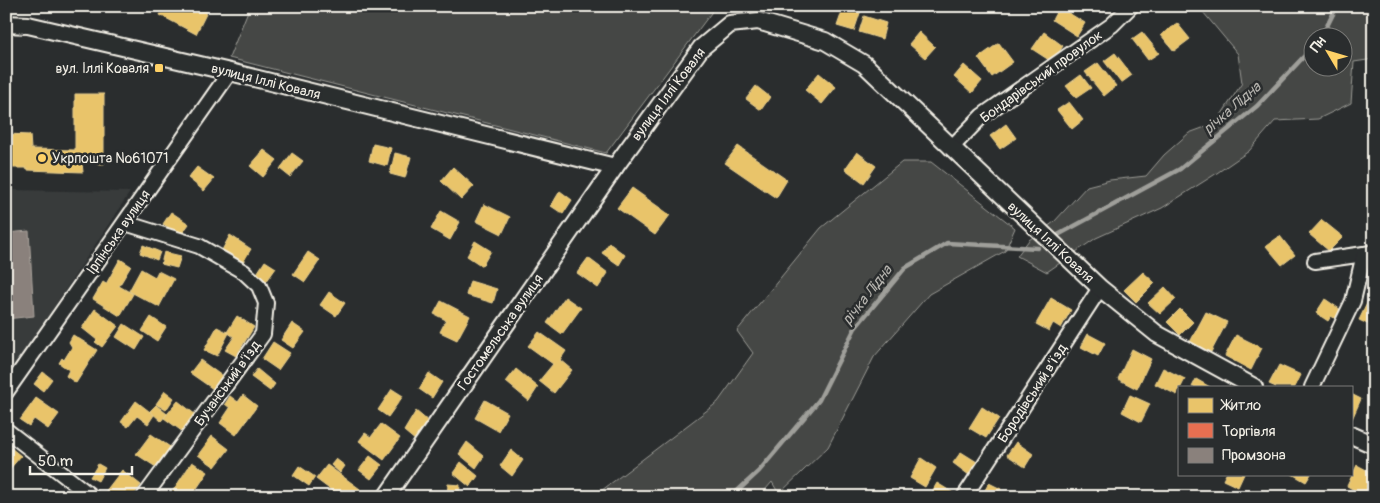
<svg xmlns="http://www.w3.org/2000/svg" width="1380" height="503" font-family="Pangolin,sans-serif">
  <style>
    .built { fill: #373a3a }
    .green { fill: #444645; stroke: #9c9c96; fill-rule: evenodd }
    .homes { fill: #e9c46a; stroke: #ecd290 }
    .shops { fill: #e76f51; stroke: #eb967e }
    .industry { fill: #8a817c; stroke: #aaa39c }
    .lines { fill: none; stroke-linecap: round; stroke-linejoin: round }
    .stream { stroke: #9f9f9a; stroke-width: 4.5 }
    .minor-casing { stroke: #f4f1e8; stroke-width: 18 }
    .major-casing { stroke: #f4f1e8; stroke-width: 20 }
    .minor { stroke: #2a2d2e; stroke-width: 14 }
    .major { stroke: #2a2d2e; stroke-width: 16 }
    .poi-dot { fill: #ffd166; stroke: #2a2d2e; stroke-width: 2 }
    .labels { text-anchor: middle; stroke-width: 5; stroke-linejoin: round; paint-order: stroke }
    .poi-label { font-size: 14px; fill: #f4f1e8; stroke: #2a2d2e; text-anchor: end }
    .street-label { font-size: 14px; fill: #f4f1e8; stroke: #2a2d2e }
    .water-label { font-size: 15px; font-style: italic; fill: #b5b3ae; stroke: #2a2d2e }
  </style>
  <rect width="100%" height="100%" fill="#2a2d2e"/>
  <filter id="ink" filterUnits="userSpaceOnUse"><feTurbulence type="fractalNoise" baseFrequency=".02" numOctaves="2"/><feDisplacementMap in="SourceGraphic" scale="10" xChannelSelector="R" yChannelSelector="G"/><feConvolveMatrix kernelMatrix="1 2 1 2 8 2 1 2 1" color-interpolation-filters="sRGB"/></filter>
  <g filter="url(#ink)">
    <path class="built" d="M6,190L130,192L6,380Z"/>
    <g class="green">
      <path d="M250,6H713L711,13L606,153L229,58Z"/>
      <path d="M1198,6H1374V59L1354,62L1351,103L1318,119L1275,121L1249,151L1214,175L1162,208L1096,238L1047,272L1017,256L1029,240L1054,222L1087,186L1110,180L1146,176L1164,155L1189,133L1216,123L1242,83L1238,54ZM1312,38H1342V68H1312Z"/>
      <path d="M902,162H931L1015,228L1005,251L929,294L874,357L828,447L779,494L772,482L759,497H593L718,402L753,353L737,331L821,228Z"/>
    </g>
    <g class="homes">
      <path d="M164,6H196L207,12L196,34L160,15Z"/>
      <path d="M801,6H813L811,11Z"/>
      <path d="M844,6L862,7L854,31L837,26Z"/>
      <path d="M1059,7L1085,23L1077,36L1052,20Z"/>
      <path d="M864,16L886,23L882,39L859,32Z"/>
      <path d="M1177,23L1190,39L1174,51L1161,35Z"/>
      <path d="M919,32L935,47L925,58L909,44Z"/>
      <path d="M1044,32L1063,46L1052,62L1032,49Z"/>
      <path d="M1142,32L1159,53L1148,60L1132,39Z"/>
      <path d="M999,43L1013,62L992,77L978,58Z"/>
      <path d="M1115,53L1132,75L1121,83L1104,61Z"/>
      <path d="M1098,63L1116,86L1104,96L1085,72Z"/>
      <path d="M964,65L982,81L972,93L954,77Z"/>
      <path d="M819,73L836,87L822,104L805,90Z"/>
      <path d="M1081,75L1091,88L1076,98L1066,86Z"/>
      <path d="M756,86L770,97L761,110L746,99Z"/>
      <path d="M75,94H104V164L82,163L83,172L27,170L26,168H6V134L30,135L31,149L75,150Z"/>
      <path d="M1069,102L1083,120L1072,129L1057,110Z"/>
      <path d="M1006,124L1016,138L1000,149L990,136Z"/>
      <path d="M373,144L391,148L387,166L369,161Z"/>
      <path d="M738,146L787,180L776,198L725,163Z"/>
      <path d="M264,150L277,160L263,177L250,166Z"/>
      <path d="M857,152L876,166L864,183L845,169Z"/>
      <path d="M292,153L303,161L290,177L280,169Z"/>
      <path d="M395,153L411,157L405,178L390,174Z"/>
      <path d="M197,167L214,179L204,191L188,178Z"/>
      <path d="M453,167L474,186L461,200L441,181Z"/>
      <path d="M632,188L670,215L655,235L617,208Z"/>
      <path d="M560,191L572,200L563,214L551,206Z"/>
      <path d="M484,204L510,217L502,234L476,221Z"/>
      <path d="M1371,209H1374L1373,228Z"/>
      <path d="M441,211L460,222L450,240L431,229Z"/>
      <path d="M171,212L189,224L181,235L163,224Z"/>
      <path d="M1322,220L1343,237L1329,251L1309,234Z"/>
      <path d="M230,235L251,249L240,267L220,254Z"/>
      <path d="M1280,236L1295,255L1282,265L1266,246Z"/>
      <path d="M475,241L491,251L482,266L467,256Z"/>
      <path d="M609,243L625,255L619,265L602,253Z"/>
      <path d="M143,245L160,252L157,260L140,253Z"/>
      <path d="M164,252L181,256L177,268L161,264Z"/>
      <path d="M308,252L320,260L305,282L293,274Z"/>
      <path d="M588,258L608,273L598,288L577,273Z"/>
      <path d="M120,259L131,266L119,286L133,294L120,316L93,299L103,282L106,284Z"/>
      <path d="M265,261L276,268L264,285L254,278Z"/>
      <path d="M141,269L155,277L158,271L174,279L159,307L129,291Z"/>
      <path d="M1143,272L1155,283L1136,302L1124,290Z"/>
      <path d="M470,281L497,289L493,303L466,295Z"/>
      <path d="M1165,287L1176,299L1160,314L1148,303Z"/>
      <path d="M329,292L345,303L336,316L320,305Z"/>
      <path d="M1372,293L1374,294V327L1359,320Z"/>
      <path d="M565,297L581,308L562,334L547,323Z"/>
      <path d="M1051,298L1071,310L1061,328L1053,323L1049,331L1036,324Z"/>
      <path d="M1325,299L1344,312L1339,321L1331,316L1328,321L1316,313Z"/>
      <path d="M441,301L470,316L457,340L440,332L446,320L434,314Z"/>
      <path d="M95,309L118,326L102,347L95,342L97,340L82,328Z"/>
      <path d="M1180,309L1193,322L1180,335L1167,322Z"/>
      <path d="M1206,312L1227,322L1211,352L1190,342Z"/>
      <path d="M237,316L254,327L236,356L225,350L234,337L227,332Z"/>
      <path d="M151,317L166,327L157,341L142,331Z"/>
      <path d="M292,323L305,332L293,348L281,340Z"/>
      <path d="M124,324L144,337L136,350L116,337Z"/>
      <path d="M217,327L229,333L217,356L204,350Z"/>
      <path d="M539,332L566,351L560,360L572,370L554,393L539,381L553,364L528,346Z"/>
      <path d="M1088,334L1105,343L1098,356L1081,347Z"/>
      <path d="M73,335L97,350L76,383L66,376L69,370L59,363L62,358L64,360L72,347L69,342Z"/>
      <path d="M1236,335L1262,348L1251,370L1225,356Z"/>
      <path d="M273,342L290,353L278,370L262,359Z"/>
      <path d="M1132,349L1151,359L1137,389L1118,379Z"/>
      <path d="M200,360L222,376L213,389L190,373Z"/>
      <path d="M1279,365L1301,375L1295,387H1276L1269,384Z"/>
      <path d="M1163,368L1185,379L1181,387H1179L1177,395L1155,384Z"/>
      <path d="M257,369L275,384L270,391L251,377Z"/>
      <path d="M516,369L538,387L529,401L506,382Z"/>
      <path d="M43,372L52,379L43,391L34,384Z"/>
      <path d="M429,373L442,382L432,398L419,389Z"/>
      <path d="M1196,379L1210,387H1192Z"/>
      <path d="M392,389L403,396L388,417L378,410Z"/>
      <path d="M165,391L174,398L166,410L156,404Z"/>
      <path d="M1351,394L1361,399L1352,419L1351,418Z"/>
      <path d="M243,395L257,406L236,435L220,423L230,408L225,404L230,396L238,402Z"/>
      <path d="M1130,395L1150,404L1141,422L1122,412Z"/>
      <path d="M36,398L59,414L48,429L34,419L29,426L20,420Z"/>
      <path d="M485,400L508,413L498,431L475,418Z"/>
      <path d="M136,401L154,415L148,424L137,416L128,427L121,422Z"/>
      <path d="M178,401L196,415L183,432L164,418Z"/>
      <path d="M156,405L167,414L161,421L150,411Z"/>
      <path d="M982,407L999,418L986,438L969,428Z"/>
      <path d="M416,411L429,422L416,441L404,431Z"/>
      <path d="M381,424L400,438L384,460L359,441L365,433L371,437Z"/>
      <path d="M151,434L173,449L159,469L136,454Z"/>
      <path d="M212,436L229,449L215,467L198,455Z"/>
      <path d="M467,442L484,456L476,468L459,454Z"/>
      <path d="M1016,442L1033,454L1025,467L1007,455Z"/>
      <path d="M6,444L21,456L8,471L6,469Z"/>
      <path d="M511,450L523,460L512,476L500,466Z"/>
      <path d="M961,452L977,462L969,475L953,463Z"/>
      <path d="M370,456L382,465L371,479L359,470Z"/>
      <path d="M921,458L936,468L925,487L910,478Z"/>
      <path d="M336,459L345,466L340,473L331,465Z"/>
      <path d="M192,462L208,472L191,497H172L170,495Z"/>
      <path d="M461,462L478,476L470,487L453,473Z"/>
      <path d="M98,464L105,468L98,481L90,477Z"/>
      <path d="M327,465L360,489L354,497H340L316,479Z"/>
      <path d="M1357,465L1374,474V479L1365,496L1347,486Z"/>
      <path d="M299,466L315,477L309,486L293,475Z"/>
      <path d="M122,470L141,485L132,497H111L105,492Z"/>
      <path d="M1226,474H1244L1238,487L1223,480Z"/>
      <path d="M1292,474H1311L1306,482Z"/>
      <path d="M937,483L955,494L953,497H929Z"/>
      <path d="M989,483L1001,489L997,497H981Z"/>
      <path d="M448,484L460,485L459,497H447Z"/>
    </g>
    <path class="shops" d="M732,6H747L746,10Z"/>
    <path class="industry" d="M29,231L34,316L6,319V233Z"/>
    <g class="lines">
      <g class="stream">
        <path d="M1321,38L1337,6"/>
        <path d="M1056,236L1180,169L1257,106L1312,48"/>
        <path d="M731,497L759,471L819,400L855,328L905,268L947,243L1038,248"/>
      </g>
      <g class="minor-casing">
        <g id="minor">
          <path d="M951,148L982,116L1112,25L1131,6"/>
          <path d="M125,223L199,246L244,272L259,286L266,303L263,334L144,497"/>
          <path d="M1315,261L1364,254"/>
          <path d="M1312,387L1353,301L1364,254L1374,252"/>
          <path d="M6,392L230,72"/>
          <path d="M6,430L92,497"/>
          <path d="M964,497L1100,288"/>
        </g>
      </g>
      <g class="major-casing">
        <g id="major">
          <path d="M6,24L28,25L230,72L615,167"/>
          <path d="M1351,435L1374,445"/>
          <path d="M386,497L615,167L701,48L730,24L758,21L825,41L864,64L1100,288L1157,334L1254,387"/>
        </g>
      </g>
      <use href="#minor" class="minor"/>
      <use href="#major" class="major"/>
    </g>
  </g>
  <g class="poi-dot">
    <rect x="154" y="63" width="10" height="10" rx="2.5"/>
    <circle cx="42" cy="158" r="5"/>
  </g>
  <g class="labels">
    <g class="poi-label">
      <text x="149" y="73">вул. Іллі Коваля</text>
      <text x="52" y="163" text-anchor="start">Укрпошта №61071</text>
    </g>
    <g class="street-label">
      <text transform="translate(1041 76) rotate(-36)" y="5">Бондарівський провулок</text>
      <text transform="translate(266 81) rotate(14)" y="5">вулиця Іллі Коваля</text>
      <text transform="translate(668 94) rotate(-53)" y="5">вулиця Іллі Коваля</text>
      <text transform="translate(118 232) rotate(-55)" y="5">Ірпінська вулиця</text>
      <text transform="translate(1051 242) rotate(43)" y="5">вулиця Іллі Коваля</text>
      <text transform="translate(500 332) rotate(-55)" y="5">Гостомельська вулиця</text>
      <text transform="translate(227 383) rotate(-54)" y="5">Бучанський в'їзд</text>
      <text transform="translate(1032 393) rotate(-57)" y="5">Бородівський в’їзд</text>
    </g>
    <g class="water-label">
      <text transform="translate(1232 108) rotate(-41)" y="5">річка Лідна</text>
      <text transform="translate(867 295) rotate(-52)" y="5">річка Лідна</text>
    </g>
  </g>
  <rect width="1380" height="503" fill="none" stroke="#2a2d2e" stroke-width="25"/>
  <rect x="12" y="12" width="1355" height="478" fill="none" stroke="#f4f1e8" stroke-width="2" filter="url(#ink)"/>
  <rect x="1178" y="386" width="175" height="90" fill="#2a2d2e" stroke="#7b7b78"/>
  <rect x="1188" y="398" width="25" height="15" fill="#e9c46a" stroke="#7b7b78"/>
  <text x="1222" y="410" font-size="15" fill="#f4f1e8">Житло</text>
  <rect x="1188" y="423" width="25" height="15" fill="#e76f51" stroke="#7b7b78"/>
  <text x="1222" y="436" font-size="15" fill="#f4f1e8">Торгівля</text>
  <rect x="1188" y="448" width="25" height="15" fill="#8a817c" stroke="#7b7b78"/>
  <text x="1222" y="460" font-size="15" fill="#f4f1e8">Промзона</text>
  <g transform="translate(1328 52) rotate(308)"><circle r="24" fill="#2a2d2e" stroke="#7b7b78"/>
  <path d="M0-4L9 19L0 12L-9 19Z" fill="#ffd166"/>
  <text y="-8" font-size="14" font-weight="bold" text-anchor="middle" fill="#f4f1e8">Пн</text>
  </g>
  <path d="M30 466v8h102v-8" fill="none" stroke="#f4f1e8" stroke-width="2.5"/>
  <text x="38" y="466" font-size="15" fill="#f4f1e8" stroke="#2a2d2e" stroke-width="4" paint-order="stroke">50 m</text>
</svg>
